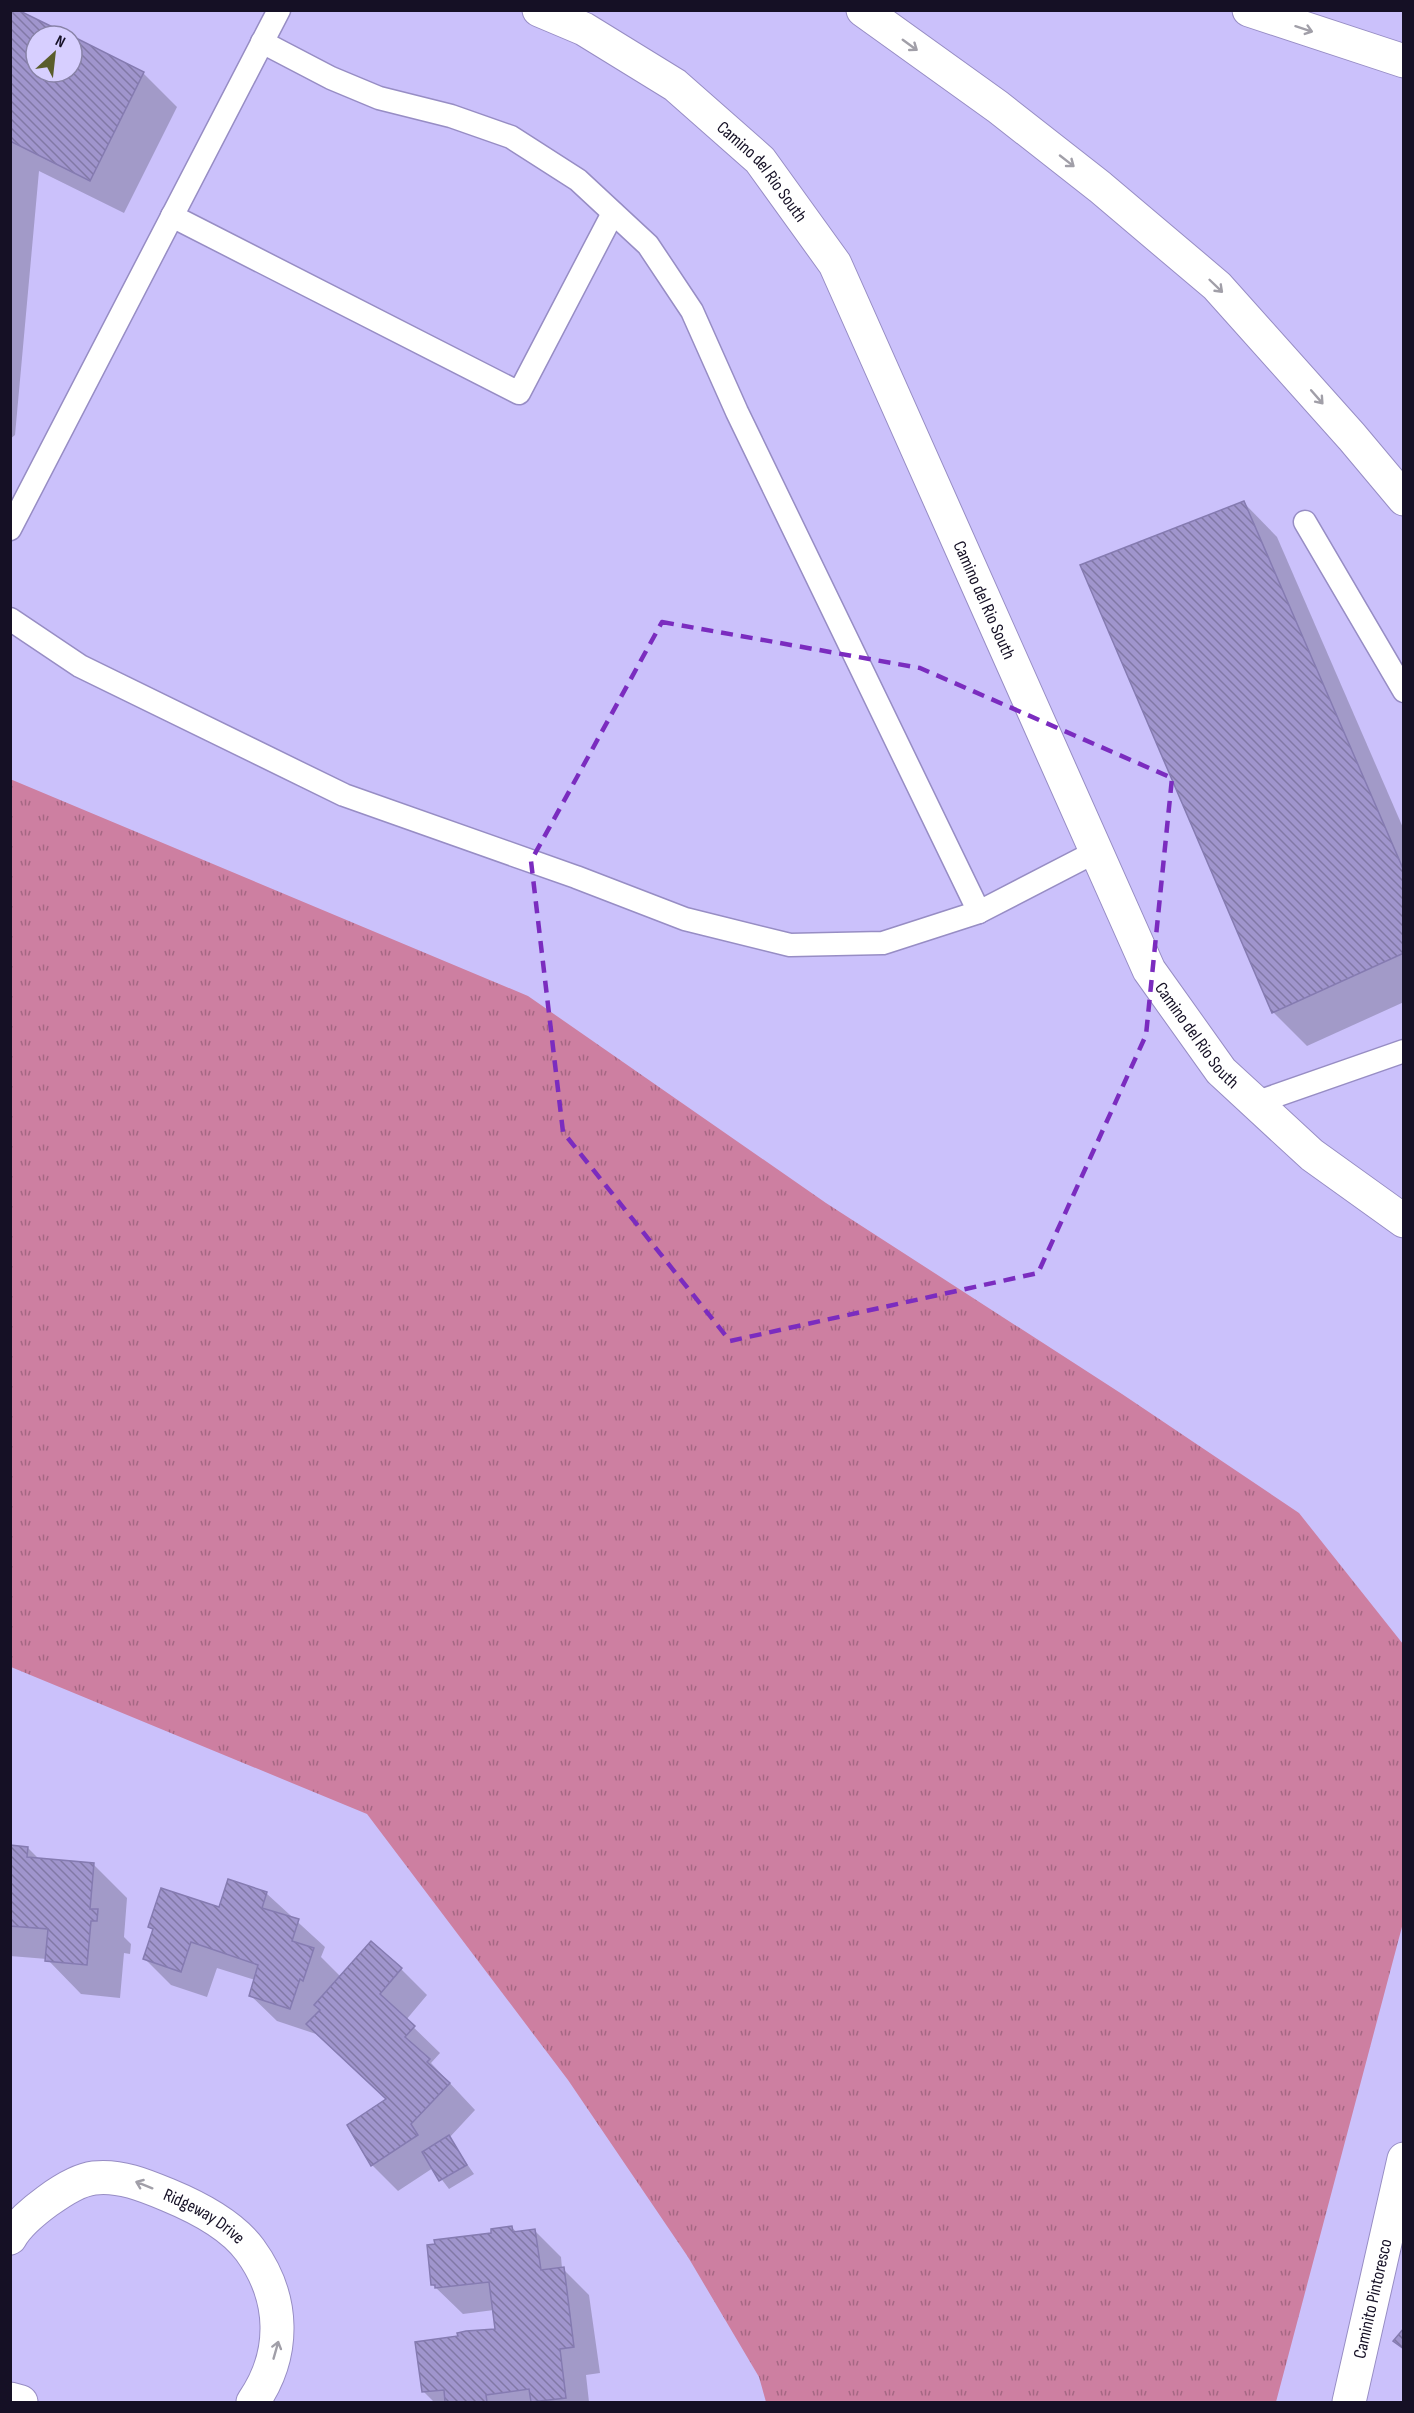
<svg xmlns="http://www.w3.org/2000/svg" width="1414" height="2413" font-family="'Sofia Sans Condensed',sans-serif">
  <style>
    .grass { fill: url(#grass-tufts) }
    .shadow { fill: #0003 }
    .building { fill: url(#building-back-hatch); stroke: #857bb1; stroke-width: 1.5 }
    .lines { fill: none; stroke-linecap: round; stroke-linejoin: round }
    .service-casing { stroke: #978dc4; stroke-width: 25 }
    .minor-casing { stroke: #978dc4; stroke-width: 35 }
    .tertiary-casing { stroke: #978dc4; stroke-width: 35 }
    .motorway-casing { stroke: #978dc4; stroke-width: 35 }
    .service { stroke: #fff; stroke-width: 22 }
    .minor { stroke: #fff; stroke-width: 33 }
    .tertiary { stroke: #fff; stroke-width: 33 }
    .motorway { stroke: #fff; stroke-width: 33 }
    .oneway { stroke: #a19fa8 }
    .marked { fill: none; stroke: #7b2cbf; stroke-width: 4.5; stroke-dasharray: 12 8; stroke-linejoin: round }
    .labels { text-anchor: middle; stroke-width: 4.5; stroke-linejoin: round; paint-order: stroke }
    .street-label { font-size: 18px; fill: #151025; stroke: #d7cfff }
  </style>
  <defs>
    <pattern id="grass-tufts" width="24" height="20" patternUnits="userSpaceOnUse" patternTransform="scale(1.5)"><rect width="24" height="20" fill="#cd7fa1"/><path d="M3 7l-1-3M5 7V3M7 7l1-3M15 17l-1-3M17 17v-4M19 17l1-3" fill="none" stroke="#a56783"/></pattern>
    <pattern id="building-back-hatch" width="6" height="6" patternUnits="userSpaceOnUse" patternTransform="scale(1.5)"><rect width="6" height="6" fill="#a095cd"/><path d="M-1 5l2 2M0 0l6 6M5-1l2 2" fill="none" stroke="#8178a6"/></pattern>
  </defs>
  <rect width="100%" height="100%" fill="#cbc1fb"/>
  <path class="grass" d="M10,779L528,996L826,1203L1122,1394L1299,1513L1403,1644V1923L1276,2402H766L759,2377L688,2257L568,2080L367,1814L11,1667Z"/>
  <g class="shadow">
    <path d="M10,10L67,36H36V72H72V38L143,73L177,107L124,213L39,171L15,435L10,439Z"/>
    <path d="M1244,503L1277,537L1404,830V1002L1307,1046L1273,1012Z"/>
    <path d="M10,1847L28,1848L39,1859L93,1864L127,1898L124,1937L131,1944L130,1954L124,1953L120,1998L81,1994L47,1959L10,1956Z"/>
    <path d="M266,1893L325,1947L321,1957L341,1977L401,1969L427,1995L406,2020L440,2053L431,2063L475,2110L449,2138L474,2174L449,2189L433,2168L398,2191L372,2165L387,2100L317,2032L316,2034L277,2021L250,1995L255,1980L217,1968L207,1997L171,1985L145,1959L154,1931L150,1927L220,1909Z"/>
    <path d="M511,2227L518,2233L535,2231L561,2257L562,2268L589,2295L600,2373L586,2375L589,2402H434L423,2391L497,2331L494,2310L463,2314L433,2285L492,2234Z"/>
  </g>
  <g class="building">
    <path d="M10,10H18L71,36H36V72H72V36L144,72L90,181L10,141Z"/>
    <path d="M1244,501L1404,871V953L1272,1013L1080,565Z"/>
    <path d="M10,1845L28,1847L27,1857L94,1863L90,1909H98L97,1921H91L87,1965L45,1961L48,1929L10,1926Z"/>
    <path d="M228,1879L267,1892L262,1908L299,1919L292,1941L314,1948L303,1981L300,1979L290,2009L249,1996L258,1965L191,1942L181,1972L143,1959L153,1929L148,1927L161,1888L219,1907Z"/>
    <path d="M371,1941L402,1968L380,1994L415,2026L405,2037L430,2059L427,2062L450,2083L411,2124L418,2135L371,2166L347,2125L386,2099L306,2024L320,2010L314,2005Z"/>
    <path d="M449,2135L467,2165L439,2181L422,2152Z"/>
    <path d="M512,2226L513,2232L535,2229L541,2270L564,2267L574,2347L560,2349L566,2398L531,2402L529,2389L486,2395L487,2402H445L444,2390L422,2392L415,2342L458,2336L457,2333L466,2331L495,2329L489,2282L435,2288V2285H431L427,2245L435,2244L434,2240L491,2233V2229Z"/>
    <path d="M1404,2328V2349L1393,2341Z"/>
  </g>
  <g class="lines">
    <g class="service-casing">
      <g id="service">
        <path d="M262,42L331,78L379,98L451,116L511,137L578,180L648,245L692,311L737,412L979,912"/>
        <path d="M172,216L519,393L613,213"/>
        <path d="M1305,522L1404,691"/>
        <path d="M10,529L279,10"/>
        <path d="M10,619L80,666L344,795L576,877L685,919L790,945L883,943L979,912L1097,851"/>
        <path d="M1255,1103L1404,1051"/>
      </g>
    </g>
    <g class="minor-casing">
      <g id="minor">
        <path id="s1" d="M10,2238C22,2217 69,2181 94,2178C120,2175 144,2185 168,2195C197,2207 231,2224 250,2250C285,2298 286,2354 253,2402"/>
        <path d="M10,2399L21,2402"/>
        <path id="s2" d="M1349,2402L1404,2159"/>
      </g>
    </g>
    <g class="tertiary-casing">
      <g id="tertiary">
        <path id="s3" d="M539,10L584,29L675,85L760,160L835,264L1149,970L1221,1071L1312,1155L1404,1221"/>
      </g>
    </g>
    <g class="motorway-casing">
      <g id="motorway">
        <path d="M863,10L998,107L1100,187L1217,286L1352,437L1404,499"/>
        <path d="M1249,10L1404,61"/>
      </g>
    </g>
    <use href="#service" class="service"/>
    <use href="#minor" class="minor"/>
    <use href="#tertiary" class="tertiary"/>
    <use href="#motorway" class="motorway"/>
  </g>
  <defs><path id="oneway-shaft" d="M-6 0H5M1.5-3L5.5 0L1.5 3" fill="none" stroke-width="1.6" stroke-linecap="round" stroke-linejoin="round" transform="scale(1.5)"/></defs>
  <g class="oneway">
    <use href="#oneway-shaft" transform="translate(1304 29) rotate(18)"/>
    <use href="#oneway-shaft" transform="translate(910 45) rotate(36)"/>
    <use href="#oneway-shaft" transform="translate(1067 161) rotate(38)"/>
    <use href="#oneway-shaft" transform="translate(1216 286) rotate(44)"/>
    <use href="#oneway-shaft" transform="translate(1317 397) rotate(49)"/>
    <use href="#oneway-shaft" transform="translate(144 2185) rotate(-158)"/>
    <use href="#oneway-shaft" transform="translate(276 2350) rotate(-74)"/>
  </g>
  <path class="marked" d="M662,622L920,668L1172,778L1146,1035L1038,1273L730,1341L563,1132L531,861Z"/>
  <g class="labels">
    <g class="street-label">
      <text dy="6" stroke="none"><textPath href="#s3" startOffset="279">Camino del Rio South</textPath></text>
      <text dy="6" stroke="none"><textPath href="#s3" startOffset="765">Camino del Rio South</textPath></text>
      <text dy="6" stroke="none"><textPath href="#s3" startOffset="1251">Camino del Rio South</textPath></text>
      <text dy="6" stroke="none"><textPath href="#s1" startOffset="224">Ridgeway Drive</textPath></text>
      <text dy="6" stroke="none"><textPath href="#s2" startOffset="106">Caminito Pintoresco</textPath></text>
    </g>
  </g>
  <rect width="1414" height="2413" fill="none" stroke="#151025" stroke-width="24"/>
  <g transform="translate(54 54) rotate(27)"><circle r="28" fill="#d7cfff" stroke="#8983a8" stroke-width="1.5"/>
  <path d="M0-4.5L10 22L0 15L-10 22Z" fill="#5a5d2b"/>
  <text y="-9" font-size="16" font-weight="bold" text-anchor="middle" fill="#151025">N</text>
  </g>
</svg>
